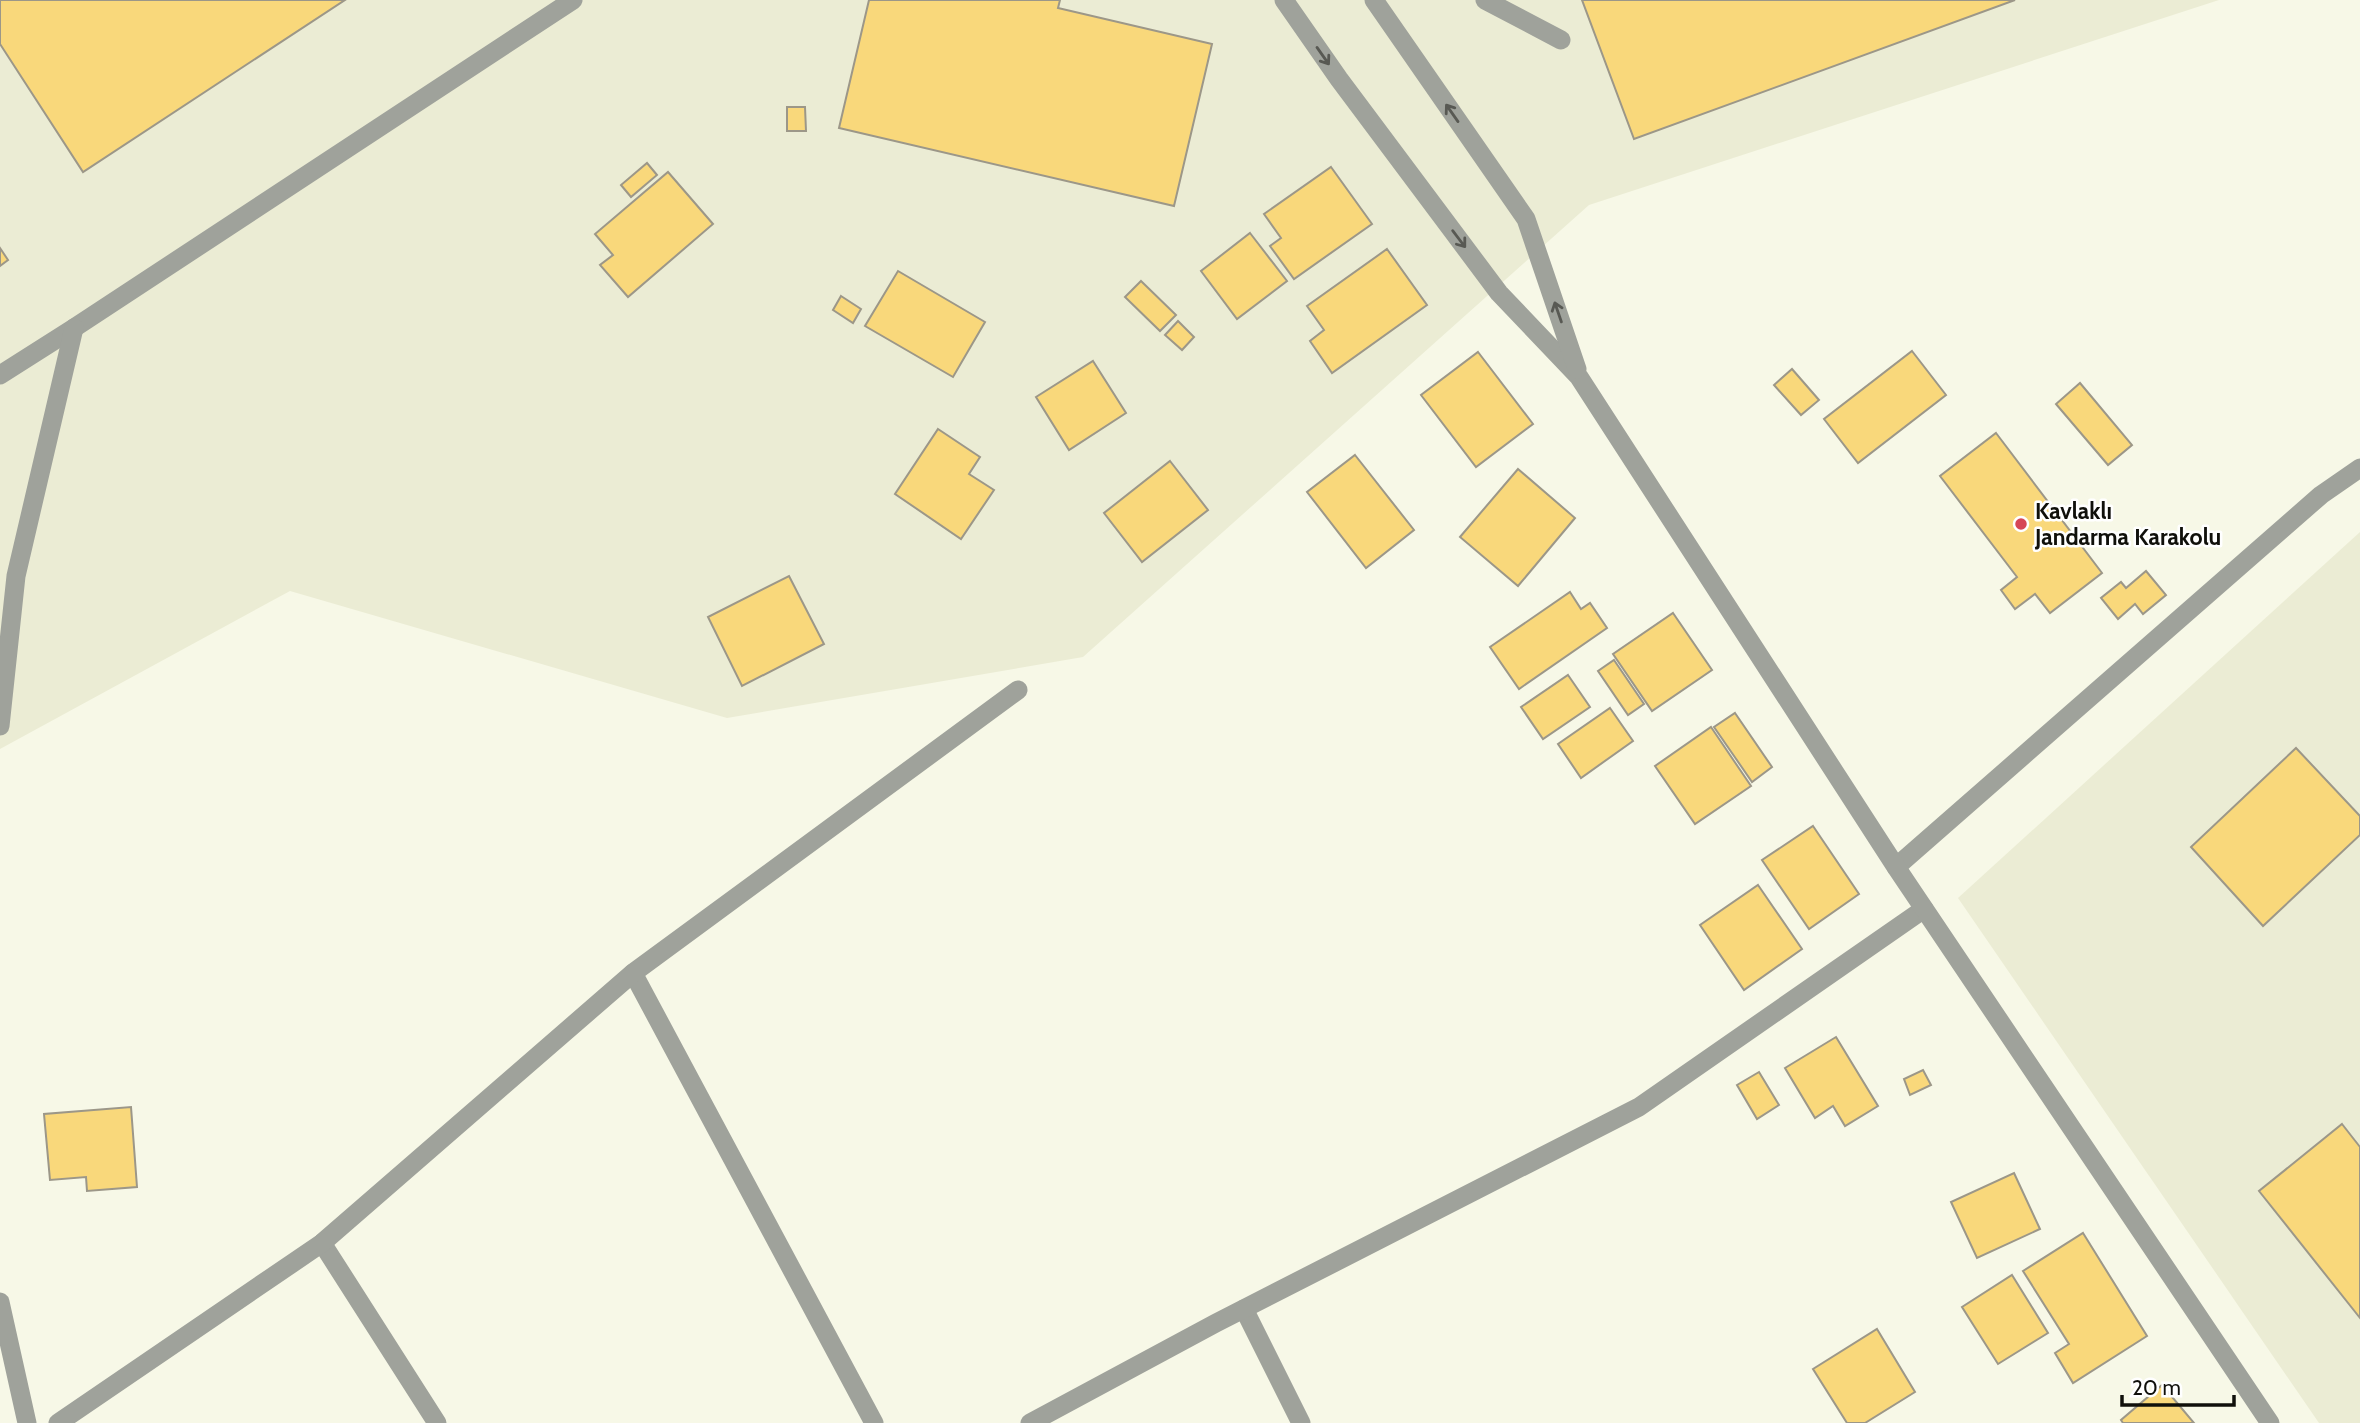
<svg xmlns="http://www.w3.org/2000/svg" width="2360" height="1423" font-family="Cabin,sans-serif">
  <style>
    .built { fill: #ebecd4 }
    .building { fill: #f9d87b; stroke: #9c9788; stroke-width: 2 }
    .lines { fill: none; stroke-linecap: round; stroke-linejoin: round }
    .service { stroke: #9fa29b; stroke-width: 19 }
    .minor { stroke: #9fa29b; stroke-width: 19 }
    .tertiary { stroke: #9fa29b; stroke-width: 19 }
    .oneway { stroke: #585953 }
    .poi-dot { fill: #d64556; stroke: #fff; stroke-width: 2.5 }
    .labels { text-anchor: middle; stroke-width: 5; stroke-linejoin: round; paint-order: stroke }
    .poi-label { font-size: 23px; font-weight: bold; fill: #10100b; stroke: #fff; text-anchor: start }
  </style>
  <rect width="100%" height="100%" fill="#f7f8e7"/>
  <g class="built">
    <path d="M0,0H2219L1589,205L1083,657L727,718L290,591L0,749Z"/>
    <path d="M2360,532V1423H2319L1958,898Z"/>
  </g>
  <g class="building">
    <path d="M0,0H345L83,172L0,44Z"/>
    <path d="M869,0H1060L1058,8L1212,44L1174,206L839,128Z"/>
    <path d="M1582,0H2015L1634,139Z"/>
    <path d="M787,107H805L806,131H787Z"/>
    <path d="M647,163L657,175L631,197L621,185Z"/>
    <path d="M1331,167L1372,224L1294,279L1270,246L1281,238L1264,214Z"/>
    <path d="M668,172L713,224L628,297L600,265L613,255L595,234Z"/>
    <path d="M1250,233L1287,281L1237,319L1201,271Z"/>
    <path d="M0,248L8,260L0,266Z"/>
    <path d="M1387,249L1427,305L1332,373L1310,341L1324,330L1307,306Z"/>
    <path d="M898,271L985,322L953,377L865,326Z"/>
    <path d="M1141,281L1176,315L1160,331L1125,297Z"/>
    <path d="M841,296L861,309L853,323L833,310Z"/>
    <path d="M1178,321L1194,337L1182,350L1165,335Z"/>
    <path d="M1912,351L1946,395L1858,463L1824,419Z"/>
    <path d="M1478,352L1533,424L1476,467L1421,395Z"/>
    <path d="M1093,361L1126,413L1069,450L1036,397Z"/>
    <path d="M1792,369L1819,400L1801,415L1774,385Z"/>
    <path d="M2080,383L2132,445L2108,465L2056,404Z"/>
    <path d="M938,429L980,457L969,474L994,490L961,539L895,494Z"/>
    <path d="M1996,433L2102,573L2050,613L2035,594L2015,609L2001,590L2017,577L1940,476Z"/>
    <path d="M1355,455L1414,530L1366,568L1307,492Z"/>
    <path d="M1170,461L1208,510L1142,562L1104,513Z"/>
    <path d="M1518,469L1575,518L1518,586L1460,537Z"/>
    <path d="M2146,571L2166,595L2143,614L2135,604L2118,619L2101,598L2121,582L2126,588Z"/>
    <path d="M789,576L824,644L742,686L708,617Z"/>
    <path d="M1570,592L1581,609L1590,603L1607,628L1519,689L1490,647Z"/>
    <path d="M1673,613L1712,670L1652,711L1613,654Z"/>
    <path d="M1614,660L1644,704L1628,715L1598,671Z"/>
    <path d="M1568,675L1590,707L1543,739L1521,707Z"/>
    <path d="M1610,708L1633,741L1581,778L1558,744Z"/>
    <path d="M1735,713L1772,767L1752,782L1714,727Z"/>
    <path d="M1711,727L1751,786L1695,824L1655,766Z"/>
    <path d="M2296,748L2360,816V835L2263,926L2191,847Z"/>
    <path d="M1813,826L1859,894L1809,929L1762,860Z"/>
    <path d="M1758,885L1802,949L1744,990L1700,925Z"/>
    <path d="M1836,1037L1878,1106L1845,1126L1833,1106L1815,1118L1785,1068Z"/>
    <path d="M1923,1070L1931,1085L1910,1095L1904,1079Z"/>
    <path d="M1759,1072L1779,1105L1757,1119L1737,1085Z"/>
    <path d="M131,1107L137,1187L87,1191L86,1177L50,1180L44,1114Z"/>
    <path d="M2342,1124L2360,1147V1318L2259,1191Z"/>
    <path d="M2014,1173L2040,1229L1977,1258L1951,1202Z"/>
    <path d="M2083,1233L2147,1336L2073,1383L2055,1353L2069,1344L2023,1271Z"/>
    <path d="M2012,1275L2048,1333L1998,1364L1962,1307Z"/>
    <path d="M1877,1329L1915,1392L1865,1423H1847L1813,1369Z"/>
    <path d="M2162,1385L2194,1423H2123L2121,1420Z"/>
  </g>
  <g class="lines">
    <path class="service" d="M1485,0L1561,40"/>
    <g class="minor">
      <path d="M0,375L74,328L573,0"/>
      <path d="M0,726L16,576L74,328"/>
      <path d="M1896,867L2321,495L2360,468"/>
      <path d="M633,973L874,1423"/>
      <path d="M322,1243L437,1423"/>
      <path d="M0,1302L27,1423"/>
      <path d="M1244,1309L1301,1423"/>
      <path d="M58,1423L322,1243L633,973L1018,690"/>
      <path d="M1030,1423L1216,1323L1639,1107L1924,909"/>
    </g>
    <g class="tertiary">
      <path d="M1284,0L1339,79L1499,293L1579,377L1896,867L2270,1423"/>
      <path d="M1374,0L1526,219L1577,369"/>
    </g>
  </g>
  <defs><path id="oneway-shaft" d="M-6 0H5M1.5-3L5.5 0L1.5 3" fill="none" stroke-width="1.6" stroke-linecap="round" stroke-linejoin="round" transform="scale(1.75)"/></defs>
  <g class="oneway">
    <use href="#oneway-shaft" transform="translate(1323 56) rotate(55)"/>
    <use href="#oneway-shaft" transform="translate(1452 113) rotate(-125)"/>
    <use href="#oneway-shaft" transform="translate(1459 239) rotate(53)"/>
    <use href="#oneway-shaft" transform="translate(1558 312) rotate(-109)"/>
  </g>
  <circle class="poi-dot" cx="2021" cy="524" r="7"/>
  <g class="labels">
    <g class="poi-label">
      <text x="2035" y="519">Kavlaklı<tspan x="2035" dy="26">Jandarma Karakolu</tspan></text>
    </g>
  </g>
  <path d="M2122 1395v10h112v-10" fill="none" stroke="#10100b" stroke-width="3.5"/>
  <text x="2132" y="1395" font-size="21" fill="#10100b" stroke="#ffffff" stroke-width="5" paint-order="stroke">20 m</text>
</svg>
